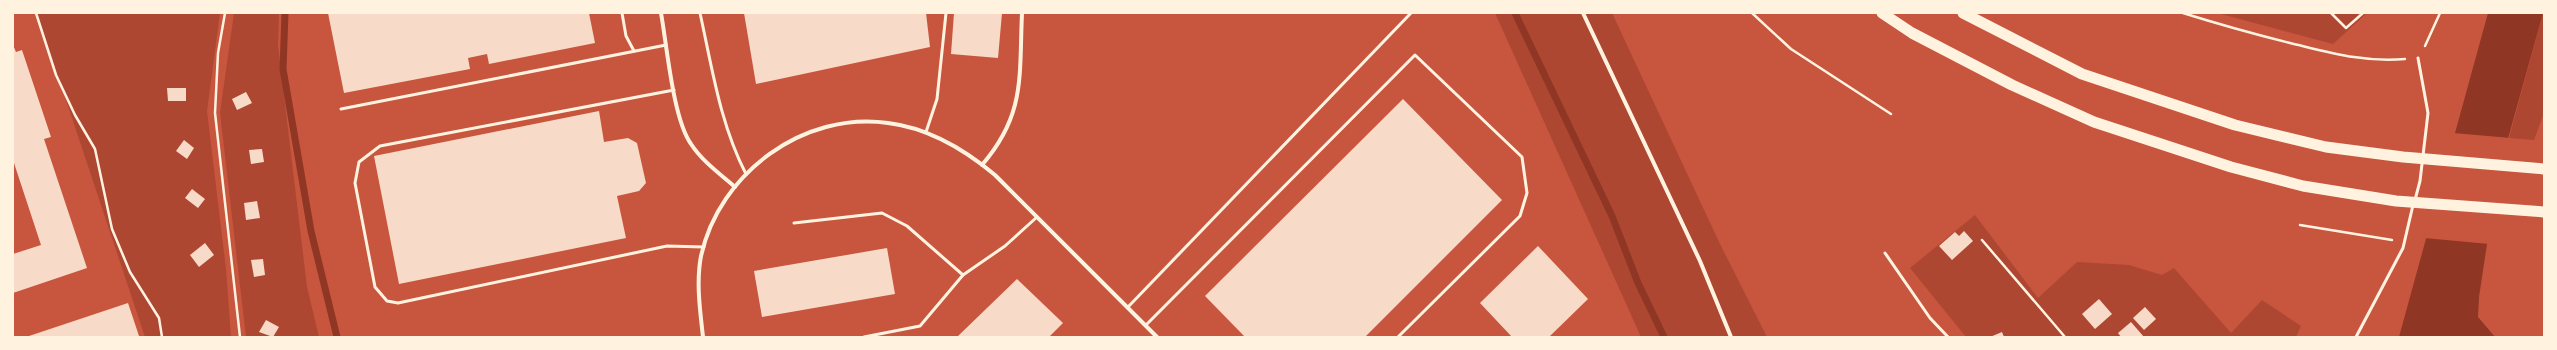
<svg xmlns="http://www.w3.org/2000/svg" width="2557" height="350" font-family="'Work Sans',sans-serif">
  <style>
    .green { fill: #ae4732 }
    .water { fill: #8f3625 }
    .pier { fill: #c8553d }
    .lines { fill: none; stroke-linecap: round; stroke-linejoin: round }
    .stream { stroke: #8f3625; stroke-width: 7 }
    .building { fill: #f7dbc8 }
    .path { stroke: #fff3e0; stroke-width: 2.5 }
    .service { stroke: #fff3e0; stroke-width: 3 }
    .minor { stroke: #fff3e0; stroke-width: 4 }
    .trunk { stroke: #fff3e0; stroke-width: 11 }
  </style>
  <rect width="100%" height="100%" fill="#c8553d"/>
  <g class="green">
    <path d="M37,13H220L207,111L226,269L231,337H145Z"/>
    <path d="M234,13H279L278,46L307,287L319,337H246L220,113Z"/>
    <path d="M1495,13H1612L1720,244L1767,337H1641Z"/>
    <path d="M2217,13H2367L2333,44Z"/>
    <path d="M2543,13L2544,113L2534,140L2509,138Z"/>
    <path d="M1975,215L2038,298L2077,262L2129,265L2162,275L2174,268L2231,333L2262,300L2301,326L2296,337H1966L1910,268Z"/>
  </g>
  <path class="water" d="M2488,13H2543L2497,178L2479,297L2478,317L2495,337H2399Z"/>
  <path class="pier" d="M2453,133L2511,138L2499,179L2489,244L2424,238Z"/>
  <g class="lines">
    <g class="stream">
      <path d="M285,13L283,69L311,231L337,337"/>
      <path d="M1515,13L1612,216L1638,283L1664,337"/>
    </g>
  </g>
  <g class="building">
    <path d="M328,13H589L595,43L489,64L487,54L468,58L470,69L344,93Z"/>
    <path d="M744,13H926L930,47L756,84Z"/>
    <path d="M954,13H1002L998,58L951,54Z"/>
    <path d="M13,45L16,52L22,50L51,137L44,139L87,268L13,293V254L41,245L13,160Z"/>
    <path d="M167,88H186V101H168Z"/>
    <path d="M246,92L252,103L237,110L232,99Z"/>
    <path d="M1403,99L1502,200L1365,337H1245L1205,296Z"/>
    <path d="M599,111L604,142L628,138L637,143L646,183L639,191L617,196L626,238L399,284L374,156Z"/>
    <path d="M184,140L194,148L187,159L176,151Z"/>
    <path d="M262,149L264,162L251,164L249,150Z"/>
    <path d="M192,189L205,199L198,208L185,198Z"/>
    <path d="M257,201L260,218L246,220L244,203Z"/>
    <path d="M1964,231L1973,241L1952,260L1939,246L1955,232L1959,236Z"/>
    <path d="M205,243L214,255L199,267L190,255Z"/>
    <path d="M1538,246L1588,299L1549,337H1512L1480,303Z"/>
    <path d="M887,248L895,294L762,317L754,271Z"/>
    <path d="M263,259L265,275L254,277L251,260Z"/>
    <path d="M1017,279L1063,323L1049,337H957Z"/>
    <path d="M2099,299L2112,314L2095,329L2082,314Z"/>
    <path d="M128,303L139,336L26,337Z"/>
    <path d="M2145,307L2156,319L2144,330L2133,318Z"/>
    <path d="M266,320L279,327L273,337L259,332Z"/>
    <path d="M2131,322L2144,337H2121L2118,333Z"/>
    <path d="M2002,332L2004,337H1990Z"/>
  </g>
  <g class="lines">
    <g class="path">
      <path d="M36,13L56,75L75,115L95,149L112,229L130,272L159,318L162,337"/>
      <path d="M225,13L218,53L215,113L240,337"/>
      <path d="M1752,13L1791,49L1891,114"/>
      <path d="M2183,13C2218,24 2254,34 2290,43C2328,52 2365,63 2405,59"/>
      <path d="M2331,13L2346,28L2363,13"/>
      <path d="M2425,46L2440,13"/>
      <path d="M2300,225L2392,240"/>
      <path d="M1982,240L2065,337"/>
    </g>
    <g class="service">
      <path d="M622,13L626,36L634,51"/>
      <path d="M700,13C712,67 720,124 746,174"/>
      <path d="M674,90L380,146L359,162L355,183L375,287L387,301L398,303L667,246L704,247"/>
      <path d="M341,109L666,45"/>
      <path d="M926,132L937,99L946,13"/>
      <path d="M2415,200L2420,181L2428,113L2418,58"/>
      <path d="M794,223L882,213L907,226L963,275"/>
      <path d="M1885,253L1930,318L1948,337"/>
      <path d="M1128,307L1411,13"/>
      <path d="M1146,325L1415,55L1522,157L1527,193L1520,216L1398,337"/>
      <path d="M864,337L920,326L963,275L1005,246L1037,217"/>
      <path d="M2356,337L2403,248L2413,205"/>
    </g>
    <g class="minor">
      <path d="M661,13C667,46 673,119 691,144C702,161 720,174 735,187"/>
      <path d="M1583,13L1700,261L1731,337"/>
      <path d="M982,165C1026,114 1019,76 1022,13"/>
      <path d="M703,337C700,310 696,282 701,256C719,173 804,111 888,123C929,128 964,149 995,175L1157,337"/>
    </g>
    <g class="trunk">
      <path d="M1882,13L1912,33L2012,85L2094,122L2231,167L2303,186L2396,201L2544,212"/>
      <path d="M1963,13L2082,74L2235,125L2326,147L2403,157L2544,169"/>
    </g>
  </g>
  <rect width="2557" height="350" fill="none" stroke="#fff3e0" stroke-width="28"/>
</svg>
